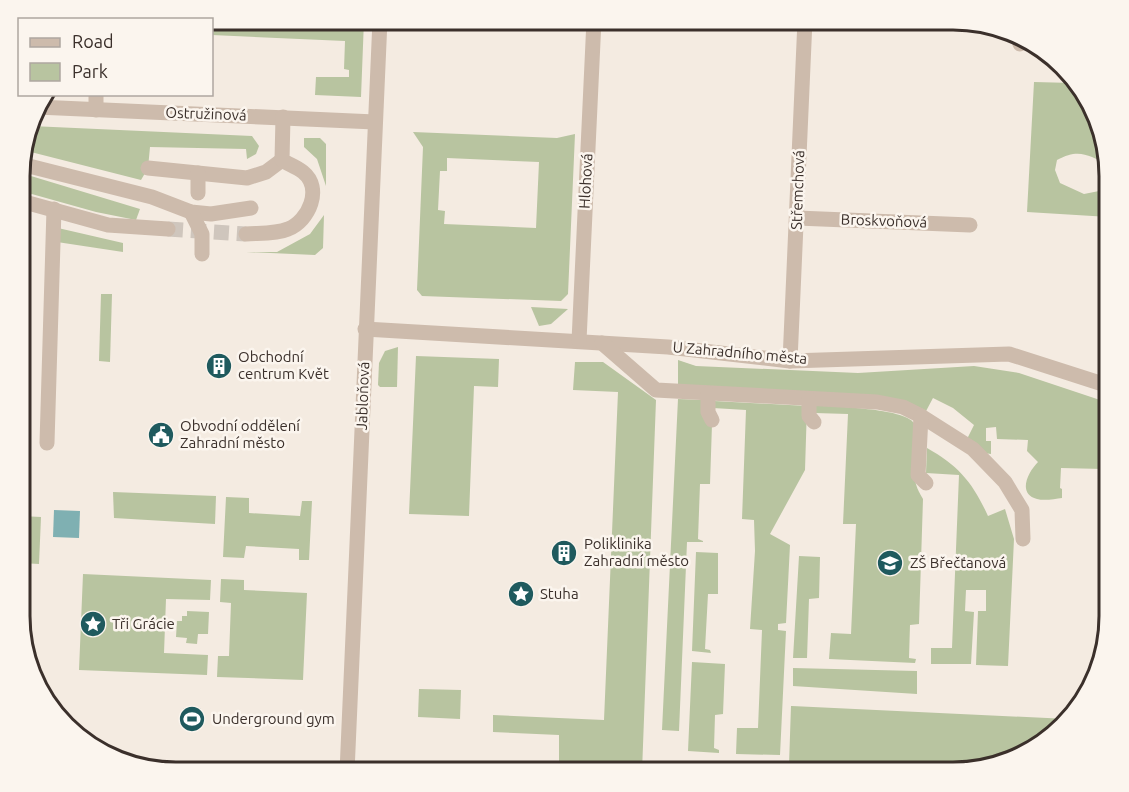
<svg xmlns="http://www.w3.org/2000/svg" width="1129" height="792" font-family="Ubuntu,sans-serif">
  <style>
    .green { fill: #b8c4a0; fill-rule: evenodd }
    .water { fill: #7fb0b2 }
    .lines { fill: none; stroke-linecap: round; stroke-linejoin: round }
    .minor-tunnel { stroke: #cfc6bd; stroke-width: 15; stroke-dasharray: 15 8; stroke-linecap: butt }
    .minor { stroke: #cdbbac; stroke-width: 15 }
    .minor-bridge { stroke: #cdbbac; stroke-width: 15 }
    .labels { text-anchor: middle; stroke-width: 5; stroke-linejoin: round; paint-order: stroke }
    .street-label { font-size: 15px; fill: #3b302b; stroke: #fbf5ee }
    .poi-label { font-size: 15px; fill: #3b302b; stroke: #fbf5ee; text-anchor: start }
    .rim { fill: none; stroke: #3b302b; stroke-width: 3 }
  </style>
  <rect width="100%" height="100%" fill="#f4ebe1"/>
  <g class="green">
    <path d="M212,20H364L361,97L315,95L316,77H349V70L344,69L345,41L212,35Z"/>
    <path d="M1034,82L1073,83L1093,107L1109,165C1088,155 1079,148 1057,160L1055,170L1060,183L1084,194L1109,189V217L1027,212Z"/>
    <path d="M31,126L252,136L259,146L256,154L247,159L246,149L150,147L148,168L141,180L23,150Z"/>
    <path d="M413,132L557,138L575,134L568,294L561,301L422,296L417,290L423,147ZM447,158L539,162L536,228L444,224L445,211L438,210L440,171H447Z"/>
    <path d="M304,138H320L326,144V186L317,159L304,147Z"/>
    <path d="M21,173L140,209L136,220L96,212L21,191Z"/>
    <path d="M324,215L323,248L315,255L246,252H277L310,234Z"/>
    <path d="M58,228L123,243V252L57,242Z"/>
    <path d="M101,294H112L110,362L99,361Z"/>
    <path d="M531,307L568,309L551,324L539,326Z"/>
    <path d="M398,347L397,387H380L378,385L379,363L385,351Z"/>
    <path d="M416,356L499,359L498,387L474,386L469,516L409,514Z"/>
    <path d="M678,360L696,366L858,373L974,366L1019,373L1109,403V528H1108V511L1101,508L1103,469L1061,468L1060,488L1062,489V498C1055,499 1044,501 1037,499C1017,494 1028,472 1038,462L1027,451L1028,440L997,439L996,427L986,428V441H991V454L984,453L967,439L974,425L953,408L933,398L925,413L678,388Z"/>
    <path d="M575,362H603L656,400L642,772H559V735L493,732V715L604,720L618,392L573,390Z"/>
    <path d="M678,399L703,400L712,424L710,484H700L698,539L703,541V542H687L679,731L662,730Z"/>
    <path d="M714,401L807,406L805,470L770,534L790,545L786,623L778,624V630L786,631L780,755L736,754L737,728H758L762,630L750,629L755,551L754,520L742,519L746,410L713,408Z"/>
    <path d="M815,405C834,407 904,408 914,423C918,431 917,442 916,451C915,472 911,480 923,499L919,624L910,625L909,658L916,659L915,663L829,659L831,633L851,634L856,524H843L848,414L815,413Z"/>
    <path d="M927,448C959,466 973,483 988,516L1005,509L1014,539L1008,666L976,665L978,611H986V590H966L965,611L974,612L971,664H931V648H952L959,475L926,473Z"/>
    <path d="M113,492L216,496L215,524L114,518Z"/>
    <path d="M226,497L249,498V513L300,516L302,501H312L309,560H299V549L246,546L244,558L223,557Z"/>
    <path d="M21,516L41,517L39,564L21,563Z"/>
    <path d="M696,552L718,553V594H708L705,649L710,650L711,653L692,651Z"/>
    <path d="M799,556L820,557L819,598L809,599L807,658H793Z"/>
    <path d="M83,574L211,580L210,600L166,599L164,653L208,655L207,675L79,670Z"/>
    <path d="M221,579L244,580V590L307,593L303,680L217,677L218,656H229L231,603L220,602Z"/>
    <path d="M187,611L209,612L208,634H198L197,644L186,643L187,638L176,637L177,621H182V616H187Z"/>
    <path d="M692,662L725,664L723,714L715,715L714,748L719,750V753L688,751Z"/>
    <path d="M793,668L917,671V694L793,686Z"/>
    <path d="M419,689L461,690L460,719L418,717Z"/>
    <path d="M791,706H792L1068,719L1022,756L953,772H725V763L789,765Z"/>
  </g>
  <path class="water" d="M54,510L80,511L79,538L53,537Z"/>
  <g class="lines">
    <path class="minor-tunnel" d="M168,229L246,234"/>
    <g class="minor">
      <path d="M1020,44L1021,42"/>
      <path d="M37,107L375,122"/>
      <path d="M96,110V94"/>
      <path d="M21,164L152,197L191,212L211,214L251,208"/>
      <path d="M148,168L247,178L266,172L282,160"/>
      <path d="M198,173V193"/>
      <path d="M21,201L108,225L168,229"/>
      <path d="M797,218L970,225"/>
      <path d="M246,234C260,233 276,234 288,229C309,221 323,188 303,172C297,167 288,164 282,160L283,117"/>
      <path d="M365,329L668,347L790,361L1009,354L1109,386"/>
      <path d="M579,341L594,20"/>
      <path d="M602,343L656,390L877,402L903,407L921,416L973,449L1005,482L1022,510L1023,539"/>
      <path d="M790,361L805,20"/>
      <path d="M708,394V412L712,420"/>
      <path d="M809,399V416L814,422"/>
      <path d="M921,416L918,475L926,483"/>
      <path d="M47,443L54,209"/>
      <path d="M347,772L380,20"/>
    </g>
    <path class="minor-bridge" d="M191,212L202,234V254"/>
  </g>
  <defs>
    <g id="building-disc" transform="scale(1.35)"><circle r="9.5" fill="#1f5a5e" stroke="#fbf5ee"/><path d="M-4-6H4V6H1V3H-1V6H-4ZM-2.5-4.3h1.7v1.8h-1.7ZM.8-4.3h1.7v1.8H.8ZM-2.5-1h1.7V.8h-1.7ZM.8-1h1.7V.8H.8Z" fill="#fff"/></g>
    <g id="civic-disc" transform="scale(1.35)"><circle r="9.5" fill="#1f5a5e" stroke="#fbf5ee"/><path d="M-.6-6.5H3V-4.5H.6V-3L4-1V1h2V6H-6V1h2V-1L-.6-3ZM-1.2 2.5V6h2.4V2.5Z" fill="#fff"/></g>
    <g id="school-disc" transform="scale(1.35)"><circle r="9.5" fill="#1f5a5e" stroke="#fbf5ee"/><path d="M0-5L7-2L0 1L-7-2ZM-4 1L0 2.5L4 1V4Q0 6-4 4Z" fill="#fff"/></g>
    <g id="sight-disc" transform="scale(1.35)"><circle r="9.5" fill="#1f5a5e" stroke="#fbf5ee"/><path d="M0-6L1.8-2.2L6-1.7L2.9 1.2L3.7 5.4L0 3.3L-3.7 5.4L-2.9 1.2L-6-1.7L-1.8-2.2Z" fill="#fff"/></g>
    <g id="stadium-disc" transform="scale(1.35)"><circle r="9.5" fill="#1f5a5e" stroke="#fbf5ee"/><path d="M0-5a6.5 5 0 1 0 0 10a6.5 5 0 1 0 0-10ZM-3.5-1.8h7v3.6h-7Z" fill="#fff"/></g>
  </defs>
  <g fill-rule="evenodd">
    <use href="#building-disc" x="219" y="366"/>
    <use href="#civic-disc" x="161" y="435"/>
    <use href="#building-disc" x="564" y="553"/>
    <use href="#school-disc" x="890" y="563"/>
    <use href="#sight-disc" x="521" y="594"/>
    <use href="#sight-disc" x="93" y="624"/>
    <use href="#stadium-disc" x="192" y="719"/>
  </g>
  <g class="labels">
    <g class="street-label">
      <text transform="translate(206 114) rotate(2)" y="5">Ostružinová</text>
      <text transform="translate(586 181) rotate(-87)" y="5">Hlohová</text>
      <text transform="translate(798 190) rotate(-88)" y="5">Střemchová</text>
      <text transform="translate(884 221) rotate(2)" y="5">Broskvoňová</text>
      <text transform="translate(740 353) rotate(5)" y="5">U Zahradního města</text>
      <text transform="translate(363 396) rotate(-88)" y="5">Jabloňová</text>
    </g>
    <g class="poi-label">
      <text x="238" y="362">Obchodní<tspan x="238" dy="17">centrum Květ</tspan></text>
      <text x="180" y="431">Obvodní oddělení<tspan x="180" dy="17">Zahradní město</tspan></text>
      <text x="584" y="549">Poliklinika<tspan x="584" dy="17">Zahradní město</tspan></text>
      <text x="910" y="568">ZŠ Břečťanová</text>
      <text x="540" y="599">Stuha</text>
      <text x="112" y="629">Tři Grácie</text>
      <text x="212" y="724">Underground gym</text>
    </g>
  </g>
  <path d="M0 0H1129V792H0ZM176 30H953A146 146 0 0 1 1099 176V616A146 146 0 0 1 953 762H176A146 146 0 0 1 30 616V176A146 146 0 0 1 176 30Z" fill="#fbf5ee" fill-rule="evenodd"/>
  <path class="rim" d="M176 30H953A146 146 0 0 1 1099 176V616A146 146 0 0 1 953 762H176A146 146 0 0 1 30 616V176A146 146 0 0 1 176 30Z"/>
  <rect x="18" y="18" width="195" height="78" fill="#fbf5ee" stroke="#aea6a0" stroke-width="1.5"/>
  <rect x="30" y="38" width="30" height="9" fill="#cdbbac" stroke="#aea6a0" stroke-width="1.5"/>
  <text x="72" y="48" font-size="18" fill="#3b302b">Road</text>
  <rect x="30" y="63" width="30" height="18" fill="#b8c4a0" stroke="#aea6a0" stroke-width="1.5"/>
  <text x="72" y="78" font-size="18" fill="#3b302b">Park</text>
</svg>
